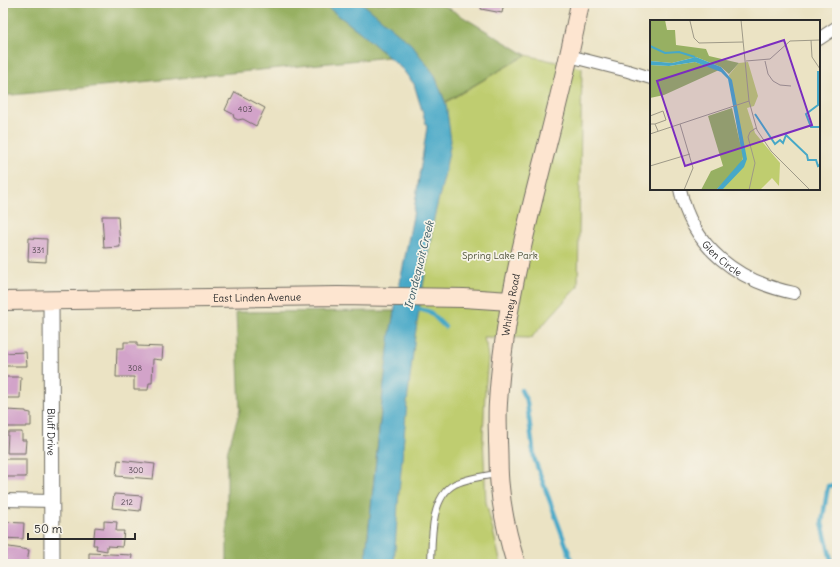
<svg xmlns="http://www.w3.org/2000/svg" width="840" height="567" font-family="Delius,sans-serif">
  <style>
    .green { fill: #bfcd6f; stroke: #757c4d }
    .forest { fill: #97b062; stroke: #616e46 }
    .water { fill: #47a8c7; stroke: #396a79 }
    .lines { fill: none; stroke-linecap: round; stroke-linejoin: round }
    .stream { stroke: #47a8c7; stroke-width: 4.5 }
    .building { fill: #d2a3c9 }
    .service-casing { stroke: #6e6b61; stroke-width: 8 }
    .minor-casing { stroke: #6e6b61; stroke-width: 14 }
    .tertiary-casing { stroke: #6e6b61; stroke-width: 17 }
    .secondary-casing { stroke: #6e6b61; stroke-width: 20 }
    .service { stroke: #fff; stroke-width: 6 }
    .minor { stroke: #fff; stroke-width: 12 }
    .tertiary { stroke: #fff; stroke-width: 15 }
    .secondary { stroke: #fde5d0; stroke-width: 18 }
    .labels { text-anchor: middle; stroke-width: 3.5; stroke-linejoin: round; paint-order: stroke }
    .number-label { font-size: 8px; fill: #554952 }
    .park-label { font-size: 10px; fill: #50543c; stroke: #f7f3e8 }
    .street-label { font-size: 10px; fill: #2b2b2b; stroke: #f7f3e8 }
    .water-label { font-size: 11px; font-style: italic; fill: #355762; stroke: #f7f3e8 }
    .inset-river { fill: none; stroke: #47a8c7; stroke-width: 2 }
    .inset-road { fill: none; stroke: #9e9987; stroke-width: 1 }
    .view { fill: #7b2cbf; fill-opacity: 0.15; stroke: #7b2cbf; stroke-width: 2 }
    .inset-edge { fill: none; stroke: #2b2b2b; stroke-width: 2 }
  </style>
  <rect width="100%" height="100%" fill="#f7f3e8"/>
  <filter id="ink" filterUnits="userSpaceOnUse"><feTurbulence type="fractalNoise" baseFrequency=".025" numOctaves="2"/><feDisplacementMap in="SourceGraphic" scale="8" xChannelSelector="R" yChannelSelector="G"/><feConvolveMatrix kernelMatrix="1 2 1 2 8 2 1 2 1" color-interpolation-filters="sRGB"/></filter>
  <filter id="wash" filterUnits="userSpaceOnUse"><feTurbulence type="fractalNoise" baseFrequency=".012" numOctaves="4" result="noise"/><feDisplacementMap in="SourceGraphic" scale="16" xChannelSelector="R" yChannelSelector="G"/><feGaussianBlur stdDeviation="0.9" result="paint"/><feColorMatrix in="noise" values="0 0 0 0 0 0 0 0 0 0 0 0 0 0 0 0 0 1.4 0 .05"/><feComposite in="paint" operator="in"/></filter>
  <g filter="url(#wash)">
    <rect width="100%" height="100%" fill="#ebe3c4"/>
    <path class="green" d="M526,55L582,68L578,286L531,338L483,337L486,344L488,359L485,393L483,437L486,502L501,564H380L438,107Z"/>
    <g class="forest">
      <path d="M3,3H322L360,32L389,57L12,95H3Z"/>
      <path d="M362,3H440L526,55L445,102L434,74Z"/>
      <path d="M394,311L384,384L365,564H227V453L240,410L236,312Z"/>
    </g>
    <path class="water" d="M322,3H362L411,44L434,74L446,104L451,141L444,177L434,218L415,336L407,403L398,504L394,564H365L384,384L390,333L413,216L427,127L414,84L402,69L360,32Z"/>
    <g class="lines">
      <g class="stream">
        <path d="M415,308L430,312L445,327"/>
        <path d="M521,390L527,402L534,458L573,564"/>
        <path d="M832,564L822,523L828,486L837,485"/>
      </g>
    </g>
    <g id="blocks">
      <g class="building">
        <path d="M482,3H504L502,13L481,9Z"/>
        <path d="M235,92L265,108L256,126L243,119L238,120L234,118L233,114L225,110L230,99L231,100Z"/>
        <path d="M102,216H118L120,247L104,248Z"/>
        <path d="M29,238L47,239L46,262L28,261Z"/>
        <path d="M124,342H137V346L163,347L162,360L153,359L152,383H149L148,390H134V377H116L117,348H124Z"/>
        <path d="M26,352L27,366H3V353Z"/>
        <path d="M3,377H21L20,398H3Z"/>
        <path d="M6,410L26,411V412L31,413V426H26V427H6L7,421L3,420V411Z"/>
        <path d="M8,432H22V440H26L25,453H7Z"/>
        <rect x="3" y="459" width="23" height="18"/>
        <path d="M118,460L155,464L153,479L116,476Z"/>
        <path d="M114,494L142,496L140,511L112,508Z"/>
        <path d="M104,521L117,522L116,531H124L122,547L107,546V551L96,549L97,545H93L95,527L104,528Z"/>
        <path d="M3,522L24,523L23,539L3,538Z"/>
        <path d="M3,546L29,550L27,564L3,563Z"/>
        <path d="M89,553L132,555L131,564H89Z"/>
      </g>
    </g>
  </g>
  <g filter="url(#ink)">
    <use href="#blocks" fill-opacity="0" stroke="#6e6b61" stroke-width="1"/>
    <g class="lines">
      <g class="service-casing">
        <path id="service" d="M431,564C432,540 430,497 455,484C468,478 483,476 497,474"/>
      </g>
      <g class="minor-casing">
        <g id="minor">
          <path d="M819,39L837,27"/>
          <path d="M569,56L628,71L651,78"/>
          <path id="s1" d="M680,189C692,248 739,282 794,293"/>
          <path d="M3,500L53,501"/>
        </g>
      </g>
      <g class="tertiary-casing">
        <g id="tertiary">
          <path id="s2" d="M51,301L52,564"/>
        </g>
      </g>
      <g class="secondary-casing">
        <g id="secondary">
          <path id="s3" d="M3,301L338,296L464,298L510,301"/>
          <path id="s4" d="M516,564C509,541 502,511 500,487C498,472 499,457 498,442C498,429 497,415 498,403C506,266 555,137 580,3"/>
        </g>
      </g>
      <use href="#service" class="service"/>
      <use href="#minor" class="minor"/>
      <use href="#tertiary" class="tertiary"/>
      <use href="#secondary" class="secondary"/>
    </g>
  </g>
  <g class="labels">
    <g class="number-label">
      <text x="245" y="112">403</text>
      <text x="38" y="253">331</text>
      <text x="135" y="371">308</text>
      <text x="136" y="473">300</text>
      <text x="127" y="505">212</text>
    </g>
    <g class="park-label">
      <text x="500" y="259">Spring Lake Park</text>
    </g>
    <g class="street-label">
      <text dy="4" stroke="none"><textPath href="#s1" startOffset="83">Glen Circle</textPath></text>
      <text dy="4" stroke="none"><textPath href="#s3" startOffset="254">East Linden Avenue</textPath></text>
      <text dy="4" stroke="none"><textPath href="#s4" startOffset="262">Whitney Road</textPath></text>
      <text dy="4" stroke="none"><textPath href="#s2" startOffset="131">Bluff Drive</textPath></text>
    </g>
    <g class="water-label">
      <text transform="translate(419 265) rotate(-76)" y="4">Irondequoit Creek</text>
    </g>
  </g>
  <g transform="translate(650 20)">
    <rect width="170" height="170" fill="#ebe3c4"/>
    <path d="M98,42L108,76L104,86L97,88L105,113L130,143L129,166L122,158L110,170H68L93,145L79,55L89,43Z" fill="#bfcd6f"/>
    <path d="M0,0H15L17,10H25L26,25L56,29L59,36L89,43L79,54L71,47L46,37L22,43L0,41ZM45,42L69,50L14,75L0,78V45L19,46ZM82,88L93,136L91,144L66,170H51L61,151L73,146L58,96Z" fill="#97b062"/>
    <path d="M46,37L71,47L82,60L97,139L94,147L72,170H66L93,139L78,59L71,52L45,42L19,46L0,45V41L22,43Z" fill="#47a8c7"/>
    <path class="inset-river" d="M0,26L15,33L29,32L45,37M168,51V85L156,94L161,107H170M105,94L125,124L130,120L133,123L136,115L157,135L158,140H166L168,146L170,145"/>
    <path class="inset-road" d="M91,0L99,81L107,110L121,131L160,170M40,1L44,18L49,23L93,22M161,20L162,37L170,49M96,41L120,39L140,21L170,20M115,41L118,54L123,61L130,65L141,66M0,96L13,91L16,100L5,104M0,104H5L8,111M30,104L43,148L34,170M0,114L99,81M0,146L40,134M99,170L105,143L98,117L100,112L106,108"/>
    <path class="view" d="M134,20L162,105L35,146L7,61Z"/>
    <rect width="170" height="170" class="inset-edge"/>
  </g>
  <rect width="840" height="567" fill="none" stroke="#f7f3e8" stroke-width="16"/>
  <path d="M28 533v6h107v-6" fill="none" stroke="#2b2b2b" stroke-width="2"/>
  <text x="34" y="533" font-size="12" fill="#2b2b2b" stroke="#f7f3e8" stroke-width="3" paint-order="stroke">50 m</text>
</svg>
